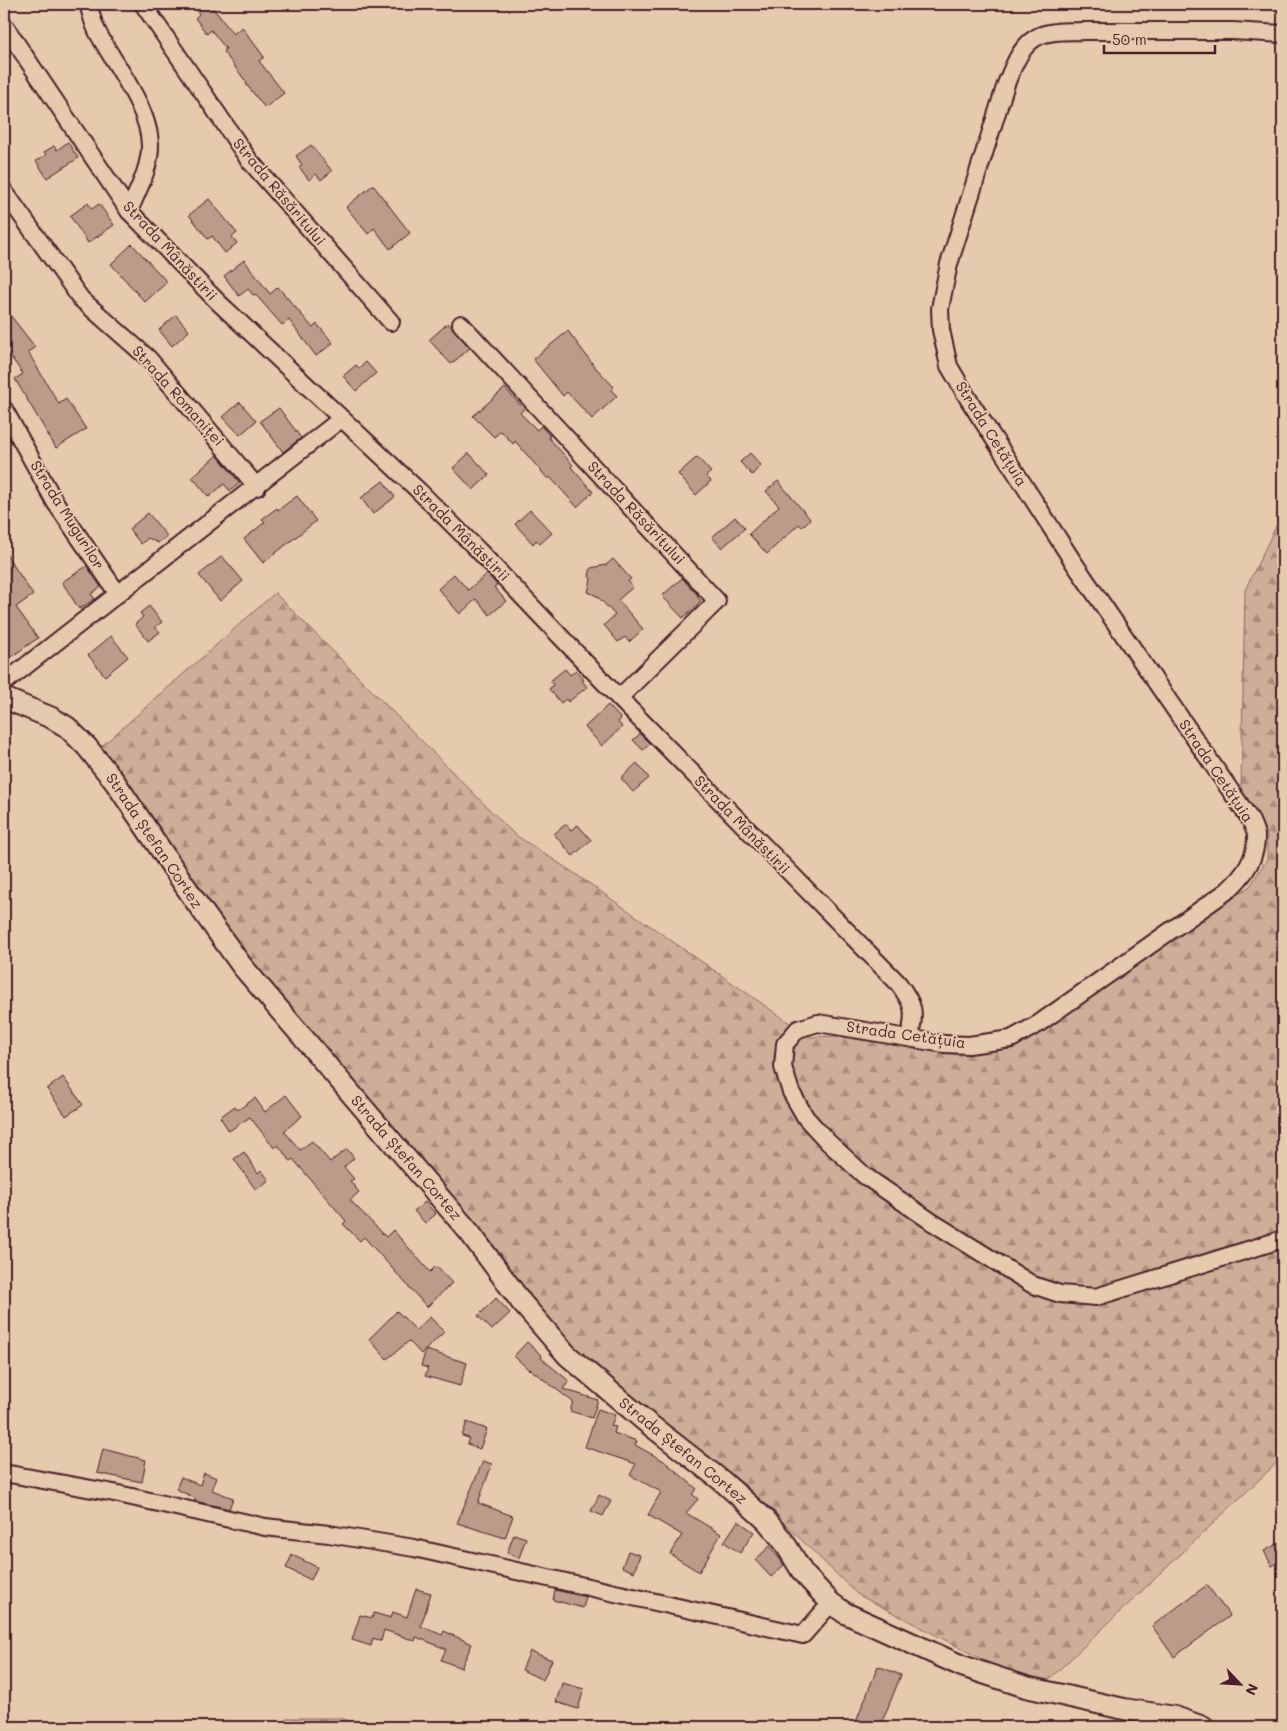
<svg xmlns="http://www.w3.org/2000/svg" width="1287" height="1731" font-family="Mali,sans-serif">
  <style>
    .forest { fill: url(#forest-firs); stroke: #8c6662 }
    .building { fill: #bb9b89; stroke: #4a1f2b }
    .lines { fill: none; stroke-linecap: round; stroke-linejoin: round }
    .minor-casing { stroke: #4a1f2b; stroke-width: 20 }
    .tertiary-casing { stroke: #4a1f2b; stroke-width: 24 }
    .minor { stroke: #e6caad; stroke-width: 16 }
    .tertiary { stroke: #e6caad; stroke-width: 20 }
    .labels { text-anchor: middle; stroke-width: 4; stroke-linejoin: round; paint-order: stroke }
    .street-label { font-size: 15px; fill: #4a1f2b; stroke: #e6caad }
  </style>
  <defs>
    <pattern id="forest-firs" width="22" height="20" patternUnits="userSpaceOnUse" patternTransform="scale(1.25)"><rect width="22" height="20" fill="#cdae98"/><path d="M5 1l3.5 6h-7zM16 11l3.5 6h-7z" fill="#a88d7c"/></pattern>
  </defs>
  <rect width="100%" height="100%" fill="#e6caad"/>
  <filter id="ink" filterUnits="userSpaceOnUse"><feTurbulence type="fractalNoise" baseFrequency=".02" numOctaves="2"/><feDisplacementMap in="SourceGraphic" scale="10" xChannelSelector="R" yChannelSelector="G"/><feConvolveMatrix kernelMatrix="1 2 1 2 8 2 1 2 1" color-interpolation-filters="sRGB"/></filter>
  <g filter="url(#ink)">
    <g class="forest">
      <path d="M1283,512V1457L1039,1689L857,1594L744,1484L565,1354L193,886L94,753L275,593L514,834L574,873L810,1037L835,1036L959,1055L1011,1049L1065,1016L1250,886L1267,859V833L1241,790L1245,590Z"/>
      <path d="M287,1718H340L369,1727H282Z"/>
    </g>
    <g class="building">
      <path d="M206,4H210L233,34L242,27L264,57L259,61L284,93L265,108L246,84L247,83L223,51L226,49L211,30L207,34L195,18L199,14L197,11Z"/>
      <path d="M68,142L78,158L47,178L36,161L46,155L44,152L54,146L57,150Z"/>
      <path d="M311,145L332,171L321,180L316,174L309,180L299,167L302,165L296,156Z"/>
      <path d="M373,185L410,233L390,249L374,228L368,234L346,207Z"/>
      <path d="M209,199L237,233L232,237L237,243L225,253L212,236L208,239L189,215Z"/>
      <path d="M88,203L92,209L99,204L114,225L88,243L70,216Z"/>
      <path d="M132,244L167,282L145,302L111,264Z"/>
      <path d="M244,260L270,294L278,287L313,328L317,324L333,343L316,356L289,320L282,325L255,294L253,295L248,289L239,296L224,276Z"/>
      <path d="M4,307L35,347L28,352L59,404L66,399L86,429L56,448L15,379L23,374L4,347Z"/>
      <path d="M176,315L189,331L172,346L159,330Z"/>
      <path d="M448,323L470,348L451,364L429,340Z"/>
      <path d="M568,331L595,367L614,387L611,390L617,396L592,419L567,392L563,396L533,359Z"/>
      <path d="M366,362L376,373L356,391L343,376L356,365L359,369Z"/>
      <path d="M505,388L524,409L520,413L537,430L541,426L550,436L548,437L573,465L571,467L593,492L577,507L550,477L548,479L515,441L513,444L501,431L494,437L473,416Z"/>
      <path d="M240,402L256,421L240,435L223,417Z"/>
      <path d="M279,408L301,438L283,452L260,421Z"/>
      <path d="M469,453L489,475L473,490L453,468Z"/>
      <path d="M750,453L761,465L752,475L740,462Z"/>
      <path d="M217,455L240,483L230,491L224,484L209,497L192,477Z"/>
      <path d="M697,457L711,472L706,476L711,481L696,495L678,474Z"/>
      <path d="M383,481L395,497L373,514L361,498Z"/>
      <path d="M778,481L810,519L802,527L799,524L767,554L749,534L779,506L766,491Z"/>
      <path d="M297,496L316,521L263,563L244,539L265,522L262,519L277,508L278,510Z"/>
      <path d="M530,510L552,533L540,544L536,540L533,544L515,524Z"/>
      <path d="M148,513L167,536L158,543L148,538L141,544L129,529Z"/>
      <path d="M735,517L745,528L722,548L712,537Z"/>
      <path d="M4,551L33,595L16,607L38,638L4,662Z"/>
      <path d="M222,556L243,581L220,601L199,575Z"/>
      <path d="M613,559L631,579L628,581L633,587L618,600L643,629L629,642L625,637L618,642L604,625L615,615L597,596L588,592L591,579L589,576L591,568L606,565Z"/>
      <path d="M87,566L101,587L91,594L95,599L79,609L62,582Z"/>
      <path d="M454,574L468,590L487,574L497,585L494,587L506,601L490,615L476,599L460,614L438,589Z"/>
      <path d="M682,578L698,595L697,596L701,601L683,618L662,596Z"/>
      <path d="M149,606L162,622L155,627L160,632L148,641L135,624L143,617L140,613Z"/>
      <path d="M111,636L128,657L105,676L88,655Z"/>
      <path d="M565,669L570,675L576,670L584,680L582,681L587,687L568,702L566,699L561,703L549,689L553,685L550,681Z"/>
      <path d="M608,705L621,719L618,722L622,727L602,746L585,727Z"/>
      <path d="M640,734L650,744L643,750L633,740Z"/>
      <path d="M637,763L649,778L633,792L621,778Z"/>
      <path d="M566,824L571,830L578,825L591,840L573,856L554,834Z"/>
      <path d="M63,1077L83,1105L66,1116L47,1089Z"/>
      <path d="M286,1095L302,1116L284,1131L300,1150L312,1141L330,1162L347,1149L354,1158L344,1167L354,1179L350,1181L359,1192L350,1200L386,1237L393,1230L430,1272L436,1266L452,1283L427,1307L364,1237L360,1241L343,1224L346,1221L293,1159L290,1161L278,1145L274,1148L250,1117L229,1131L220,1117L235,1106L238,1110L255,1098L265,1112Z"/>
      <path d="M244,1152L258,1173L261,1170L269,1180L256,1190L234,1159Z"/>
      <path d="M425,1202L436,1214L425,1223L414,1211Z"/>
      <path d="M496,1298L510,1313L492,1330L478,1316Z"/>
      <path d="M397,1311L416,1330L430,1317L444,1332L421,1354L409,1341L387,1359L369,1339Z"/>
      <path d="M527,1342L542,1356L541,1358L569,1381L563,1389L598,1400L592,1418L570,1411L573,1402L530,1369L529,1370L514,1356Z"/>
      <path d="M426,1350L467,1363L460,1386L425,1376L428,1368L421,1366Z"/>
      <path d="M598,1409L615,1415L611,1426L616,1427L614,1433L637,1441L635,1445L664,1461L697,1489L692,1494L698,1499L686,1513L721,1534L699,1572L670,1554L682,1535L648,1515L661,1492L630,1475L636,1464L585,1447Z"/>
      <path d="M467,1422L487,1429L480,1449L467,1444L469,1438L462,1436Z"/>
      <path d="M103,1449L146,1460L142,1482L97,1473Z"/>
      <path d="M483,1461L492,1464L478,1503L513,1516L505,1538L457,1523Z"/>
      <path d="M204,1473L217,1478L212,1490L233,1498L229,1509L195,1501V1498L176,1489L181,1477L200,1485Z"/>
      <path d="M599,1495L611,1501L603,1516L591,1511Z"/>
      <path d="M738,1521L754,1532L740,1553L724,1542Z"/>
      <path d="M514,1534L526,1538L519,1558L507,1553Z"/>
      <path d="M1283,1541V1560L1272,1566L1264,1551Z"/>
      <path d="M770,1546L784,1565L771,1577L755,1560Z"/>
      <path d="M628,1551L640,1555L634,1572L622,1567Z"/>
      <path d="M292,1555L317,1567L311,1580L286,1568Z"/>
      <path d="M1207,1585L1230,1616L1174,1657L1152,1626Z"/>
      <path d="M416,1589L431,1593L421,1626L442,1635L444,1631L472,1644L461,1668L441,1660L446,1649L416,1637L415,1641L384,1630L381,1641L373,1638L371,1646L352,1640L360,1615L372,1618L374,1613L391,1618L393,1612L407,1617Z"/>
      <path d="M555,1590L586,1597L583,1608L553,1600Z"/>
      <path d="M530,1651L552,1660L543,1680L522,1670Z"/>
      <path d="M878,1666L901,1675L880,1727H854Z"/>
      <path d="M562,1683L584,1689L578,1709L556,1702Z"/>
    </g>
    <g class="lines">
      <g class="minor-casing">
        <g id="minor">
          <path d="M88,4C91,13 93,24 98,33C115,65 150,109 150,146C150,168 138,190 129,211"/>
          <path d="M143,4L249,160L391,322"/>
          <path d="M4,25L129,211L217,301L419,491L479,551L619,698L898,983C915,1006 915,1010 910,1038"/>
          <path d="M1283,34L1233,31H1083C1070,32 1052,30 1039,36C1021,44 1013,67 1006,84L949,264L944,288L940,309L941,330L949,366L969,400L1074,563L1250,819C1252,824 1255,830 1256,835C1257,858 1243,877 1227,891L1038,1024L1011,1039L969,1045L944,1044L818,1023L798,1029L785,1044L783,1067L791,1092L806,1118L828,1142L865,1176L932,1222L1033,1285L1060,1294L1096,1297L1283,1239"/>
          <path d="M4,191L81,299L148,358L257,487"/>
          <path d="M461,324L717,601L619,698"/>
          <path d="M4,409L55,502L118,594"/>
          <path d="M4,683L341,419"/>
          <path d="M4,1473L114,1493L265,1527L329,1534L414,1548L803,1635L831,1603"/>
        </g>
      </g>
      <g class="tertiary-casing">
        <path id="tertiary" d="M4,698L52,718L67,727L87,747L115,782L196,902L242,966L470,1233L522,1303L567,1355L645,1421L722,1481L766,1520L784,1542L803,1573L831,1603L845,1613L962,1666L1026,1687L1124,1709L1175,1717L1203,1727"/>
      </g>
      <use href="#minor" class="minor"/>
      <use href="#tertiary" class="tertiary"/>
    </g>
  </g>
  <g class="labels">
    <g class="street-label">
      <text transform="translate(279 192) rotate(50)" y="5">Strada Răsăritului</text>
      <text transform="translate(170 251) rotate(47)" y="5">Strada Mânăstirii</text>
      <text transform="translate(178 396) rotate(48)" y="5">Strada Romaniței</text>
      <text transform="translate(991 434) rotate(58)" y="5">Strada Cetățuia</text>
      <text transform="translate(636 513) rotate(47)" y="5">Strada Răsăritului</text>
      <text transform="translate(67 515) rotate(58)" y="5">Strada Mugurilor</text>
      <text transform="translate(461 533) rotate(45)" y="5">Strada Mânăstirii</text>
      <text transform="translate(1216 771) rotate(56)" y="5">Strada Cetățuia</text>
      <text transform="translate(742 825) rotate(46)" y="5">Strada Mânăstirii</text>
      <text transform="translate(154 841) rotate(56)" y="5">Strada Ștefan Cortez</text>
      <text transform="translate(906 1035) rotate(8)" y="5">Strada Cetățuia</text>
      <text transform="translate(406 1158) rotate(49)" y="5">Strada Ștefan Cortez</text>
      <text transform="translate(683 1451) rotate(39)" y="5">Strada Ștefan Cortez</text>
    </g>
  </g>
  <rect width="1287" height="1731" fill="none" stroke="#e6caad" stroke-width="20"/>
  <rect x="10" y="10" width="1267" height="1711" fill="none" stroke="#4a1f2b" stroke-width="2" filter="url(#ink)"/>
  <g transform="translate(1240 1684) rotate(115)" stroke="#e6caad" stroke-width="4" paint-order="stroke">
  <path d="M0-4L9 19L0 12L-9 19Z" fill="#4a1f2b"/>
  <text y="-8" font-size="14" font-weight="bold" text-anchor="middle" fill="#4a1f2b">N</text>
  </g>
  <path d="M1104 45v8h111v-8" fill="none" stroke="#4a1f2b" stroke-width="2.5"/>
  <text x="1112" y="45" font-size="15" fill="#4a1f2b" stroke="#e6caad" stroke-width="4" paint-order="stroke">50 m</text>
</svg>
